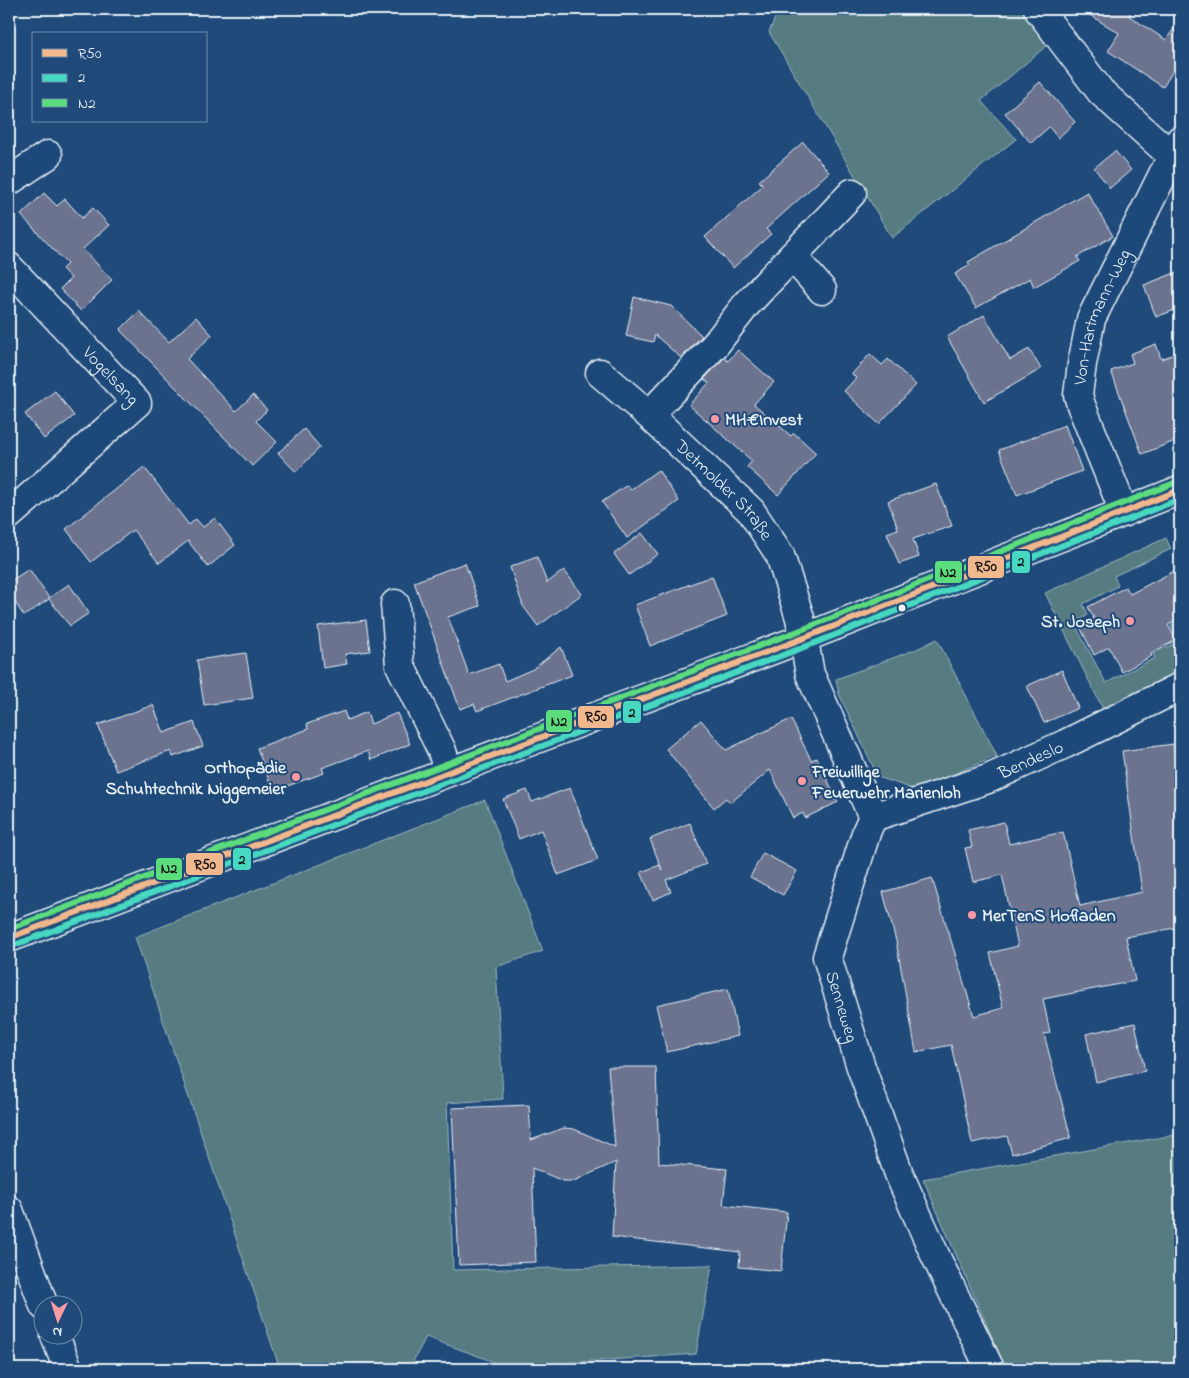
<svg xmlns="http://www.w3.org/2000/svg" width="1189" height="1378" font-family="'Indie Flower',sans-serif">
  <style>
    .green { fill: #577c82; stroke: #a0b6bd }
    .building { fill: #6c738f; stroke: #e8f1f8 }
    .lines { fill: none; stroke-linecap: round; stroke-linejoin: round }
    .minor-casing { stroke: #e8f1f8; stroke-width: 31 }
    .tertiary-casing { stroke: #e8f1f8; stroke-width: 31 }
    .minor { stroke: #1f4a7a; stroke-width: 28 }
    .tertiary { stroke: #1f4a7a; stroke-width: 28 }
    .bus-1-casing { stroke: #1f4a7a; stroke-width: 10 }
    .bus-2-casing { stroke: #1f4a7a; stroke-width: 10 }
    .bus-3-casing { stroke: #1f4a7a; stroke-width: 10 }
    .bus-1 { stroke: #f1b78d; stroke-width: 6 }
    .bus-2 { stroke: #46d8c1; stroke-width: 6 }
    .bus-3 { stroke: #5bdc7d; stroke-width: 6 }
    .poi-dot { fill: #ff9aa2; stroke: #1f4a7a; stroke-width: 2 }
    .bus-dot { fill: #e8f1f8; stroke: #1f4a7a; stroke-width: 2 }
    .labels { text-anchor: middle; stroke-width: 4; stroke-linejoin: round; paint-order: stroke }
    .street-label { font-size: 18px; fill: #e8f1f8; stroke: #1f4a7a }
    .poi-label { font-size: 18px; font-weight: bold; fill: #e8f1f8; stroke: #1f4a7a; text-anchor: start }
    .line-badge { stroke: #1f4a7a; stroke-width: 2 }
    .pale-badge-label { font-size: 14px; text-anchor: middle; font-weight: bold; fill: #111 }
  </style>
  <rect width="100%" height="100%" fill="#1f4a7a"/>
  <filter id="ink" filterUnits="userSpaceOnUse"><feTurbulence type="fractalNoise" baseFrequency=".02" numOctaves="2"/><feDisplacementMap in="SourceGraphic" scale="10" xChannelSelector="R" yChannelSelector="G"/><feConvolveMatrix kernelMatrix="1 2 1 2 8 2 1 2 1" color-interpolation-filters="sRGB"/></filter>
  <g filter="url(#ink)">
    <g class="green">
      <path d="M779,9H1032L1051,42L981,101L1016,139L892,238L769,32Z"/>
      <path d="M1166,538L1171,549L1114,576L1118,586L1083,604L1088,615L1074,623L1106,683L1155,658L1153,653L1178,642L1171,626L1180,621V675L1105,713L1045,593Z"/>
      <path d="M937,639L997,756L916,790L878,777L839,694L836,679L917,649Z"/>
      <path d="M485,800L543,951L496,967L503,1099L447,1103L453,1270L712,1265L696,1354L508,1367L426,1337L409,1369H280L135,937Z"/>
      <path d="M1180,1134V1369H1006L923,1179Z"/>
    </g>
    <g class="building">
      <path d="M1080,9H1133L1129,16L1166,40L1180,20V60L1163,87L1108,51L1119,33Z"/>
      <path d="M1040,82L1075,122L1058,138L1049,127L1031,143L1005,113Z"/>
      <path d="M803,142L829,172L766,229L771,234L733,268L705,237L763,185L759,181Z"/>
      <path d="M1115,151L1131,170L1110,188L1094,168Z"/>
      <path d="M1087,192L1113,236L1077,257L1080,261L1034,287L1030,278L976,308L955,274L970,265L968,262Z"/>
      <path d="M44,193L57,206L65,199L82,218L93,208L109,225L83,249L112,280L81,311L60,289L71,278L62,269L67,264L21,215Z"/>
      <path d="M1180,271V308L1156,317L1144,285Z"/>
      <path d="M634,297L671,306L702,336L681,358L655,335L653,342L626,336Z"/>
      <path d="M139,311L169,342L196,317L212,335L187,359L236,411L253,395L267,410L256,421L277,442L252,466L120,330Z"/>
      <path d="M984,315L1010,360L1029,349L1041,369L984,402L947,337Z"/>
      <path d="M1156,344L1161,359L1180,352V439L1142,454L1111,371L1133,363L1130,354Z"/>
      <path d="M738,350L774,382L754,404L791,436L794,433L816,453L778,495L747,467L752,461L689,405L709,383L704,379L724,358L728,361Z"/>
      <path d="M870,354L882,365L888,359L916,385L879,424L844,391L856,378L852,374Z"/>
      <path d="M55,391L74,416L44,439L25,414Z"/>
      <path d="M1065,425L1082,471L1017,495L999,450Z"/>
      <path d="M304,429L320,447L296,472L278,453Z"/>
      <path d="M144,467L189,525L196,519L203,527L215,518L235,545L208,567L188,541L159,563L133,530L91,562L66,529Z"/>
      <path d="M658,470L679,501L627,538L602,502L627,485L630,490Z"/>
      <path d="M936,484L952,526L913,539L919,557L899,564L887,533L898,529L888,501Z"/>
      <path d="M642,533L658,554L629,575L614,554Z"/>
      <path d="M537,557L547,583L564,570L582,594L538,626L523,606L510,567Z"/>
      <path d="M465,563L480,606L448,617L469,675L499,664L505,681L533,669L561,647L572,675L477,711L474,704L460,709L414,582Z"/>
      <path d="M1180,568V618L1168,625L1176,640L1151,653L1152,656L1122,672L1109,647L1094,655L1079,625L1094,618L1088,607L1126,587L1130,594Z"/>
      <path d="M29,569L49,598L69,584L89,613L70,626L49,599L24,616L9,593V582Z"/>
      <path d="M712,576L727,616L650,646L635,605Z"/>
      <path d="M366,620L370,651L345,654L347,664L323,668L318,626Z"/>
      <path d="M246,653L253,698L204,705L197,660Z"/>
      <path d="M1062,670L1078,708L1044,723L1027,686Z"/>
      <path d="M153,705L164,733L194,722L203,746L173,757L171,751L116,771L98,725Z"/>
      <path d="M344,711L347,720L367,712L371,724L397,713L410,744L371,760L368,751L322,768L324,773L273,791L257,748L308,729L307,724Z"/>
      <path d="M791,719L811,760L817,758L838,802L805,818L803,813L793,818L770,770L730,803L726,798L714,808L666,749L701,720L726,750Z"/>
      <path d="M1173,744L1180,795V927L1126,937L1135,981L1043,999L1050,1033L1044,1034L1071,1138L1012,1154L1007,1136L972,1143L951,1045L916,1052L896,941L883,892L932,878L974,1016L1003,1008L990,953L1018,946L1002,875L973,882L965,848L972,847L968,830L1004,822L1009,844L1063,832L1080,906L1142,892L1122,751Z"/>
      <path d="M570,788L598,860L558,875L541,830L519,839L503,799L527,790L532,802Z"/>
      <path d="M690,823L706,864L666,880L671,892L653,900L641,872L660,865L662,870L650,839Z"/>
      <path d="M763,853L797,871L783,895L750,877Z"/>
      <path d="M728,989L738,1036L667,1052L656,1005Z"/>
      <path d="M1135,1023L1145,1071L1096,1082L1086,1034Z"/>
      <path d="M608,1067H656L659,1163L727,1169L723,1205L787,1212L781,1271L739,1267L740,1252L612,1237L616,1162L574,1181H563L532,1168L536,1262L459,1265L452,1108L529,1105L531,1140L564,1128L574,1129L615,1147Z"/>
    </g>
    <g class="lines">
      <g class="minor-casing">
        <g id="minor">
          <path d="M1038,9L1101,92L1172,156"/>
          <path d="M9,181L48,155"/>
          <path d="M792,256L822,290"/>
          <path id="s1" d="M9,267L137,403L9,515"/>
          <path id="s2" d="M600,373L649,415L751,511L780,555L800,618L810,674L873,817L867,830L827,957L861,1067L899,1174L935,1255L990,1369"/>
          <path d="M649,415L715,345L746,305L852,193"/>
          <path id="s3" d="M1124,512L1081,405L1078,395L1082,364L1091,319L1180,140"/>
          <path d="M395,604L400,665L442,751L448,771"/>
          <path id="s4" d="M873,817L988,779L1065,744L1180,687"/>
          <path d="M9,1210L44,1306"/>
          <path d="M55,1336L68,1369"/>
        </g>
      </g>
      <g class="tertiary-casing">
        <path id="tertiary" d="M9,938L804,638L1180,490"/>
      </g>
      <use href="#minor" class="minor"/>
      <use href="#tertiary" class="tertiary"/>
      <g class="bus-1-casing">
        <path id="bus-1" d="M9,938L804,638L1180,490"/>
      </g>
      <g class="bus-2-casing">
        <path id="bus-2" d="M12,946L807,646L1180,499"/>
      </g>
      <g class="bus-3-casing">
        <path id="bus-3" d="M9,929L801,630L1177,482"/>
      </g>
      <use href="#bus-1" class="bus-1"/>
      <use href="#bus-2" class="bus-2"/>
      <use href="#bus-3" class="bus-3"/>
    </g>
  </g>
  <g class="poi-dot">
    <circle cx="715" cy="419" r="5"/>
    <circle cx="1130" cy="621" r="5"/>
    <circle cx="296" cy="777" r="5"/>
    <circle cx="802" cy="781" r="5"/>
    <circle cx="972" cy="915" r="5"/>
  </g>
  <circle class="bus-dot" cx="902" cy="608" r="4.5"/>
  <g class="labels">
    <g class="street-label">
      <text dy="6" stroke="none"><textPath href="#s3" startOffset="208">Von-Hartmann-Weg</textPath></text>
      <text dy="6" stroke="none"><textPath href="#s1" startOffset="149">Vogelsang</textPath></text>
      <text dy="6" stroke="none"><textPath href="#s2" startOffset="171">Detmolder Straße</textPath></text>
      <text dy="6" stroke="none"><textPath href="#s4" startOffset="168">Bendeslo</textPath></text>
      <text dy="6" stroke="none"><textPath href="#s2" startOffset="736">Senneweg</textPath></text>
    </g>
    <g class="poi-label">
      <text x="725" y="425">MH€Invest</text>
      <text x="1120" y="627" text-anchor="end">St. Joseph</text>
      <text x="286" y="773" text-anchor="end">Orthopädie<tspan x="286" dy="21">Schuhtechnik Niggemeier</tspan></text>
      <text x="812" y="777">Freiwillige<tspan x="812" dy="21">Feuerwehr Marienloh</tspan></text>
      <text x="982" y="921">MerTenS Hofladen</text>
    </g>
  </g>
  <g class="line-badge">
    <rect x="1011" y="550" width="20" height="24" rx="5" fill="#46d8c1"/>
    <rect x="967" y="555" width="38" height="24" rx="5" fill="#f1b78d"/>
    <rect x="934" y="560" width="29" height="24" rx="5" fill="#5bdc7d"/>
    <rect x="622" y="700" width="20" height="24" rx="5" fill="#46d8c1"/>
    <rect x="577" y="705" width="38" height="24" rx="5" fill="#f1b78d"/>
    <rect x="545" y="709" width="28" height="24" rx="5" fill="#5bdc7d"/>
    <rect x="232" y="847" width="20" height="24" rx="5" fill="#46d8c1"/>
    <rect x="185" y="852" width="39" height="24" rx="5" fill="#f1b78d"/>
    <rect x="155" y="857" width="28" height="24" rx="5" fill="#5bdc7d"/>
  </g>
  <g class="pale-badge-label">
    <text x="1021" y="566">2</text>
    <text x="986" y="571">R50</text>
    <text x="948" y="577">N2</text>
    <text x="632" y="717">2</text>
    <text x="596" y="721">R50</text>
    <text x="559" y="726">N2</text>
    <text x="242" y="864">2</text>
    <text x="205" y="869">R50</text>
    <text x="169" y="873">N2</text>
  </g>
  <rect width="1189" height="1378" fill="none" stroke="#1f4a7a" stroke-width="30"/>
  <rect x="15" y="15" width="1159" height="1348" fill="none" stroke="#e8f1f8" stroke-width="2" filter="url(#ink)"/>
  <rect x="32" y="32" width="175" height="90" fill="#1f4a7a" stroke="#6f8dac"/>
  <rect x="42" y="49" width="25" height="8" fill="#f1b78d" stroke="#6f8dac"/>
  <text x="78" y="58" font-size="15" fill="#e8f1f8">R50</text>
  <rect x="42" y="74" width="25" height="8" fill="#46d8c1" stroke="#6f8dac"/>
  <text x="78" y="82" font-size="15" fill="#e8f1f8">2</text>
  <rect x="42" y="99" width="25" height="8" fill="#5bdc7d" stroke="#6f8dac"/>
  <text x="78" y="108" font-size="15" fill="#e8f1f8">N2</text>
  <g transform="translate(58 1320) rotate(184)"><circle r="24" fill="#1f4a7a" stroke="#6f8dac"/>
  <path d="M0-4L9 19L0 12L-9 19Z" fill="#ff9aa2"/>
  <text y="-8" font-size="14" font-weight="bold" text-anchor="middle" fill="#e8f1f8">N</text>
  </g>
</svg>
